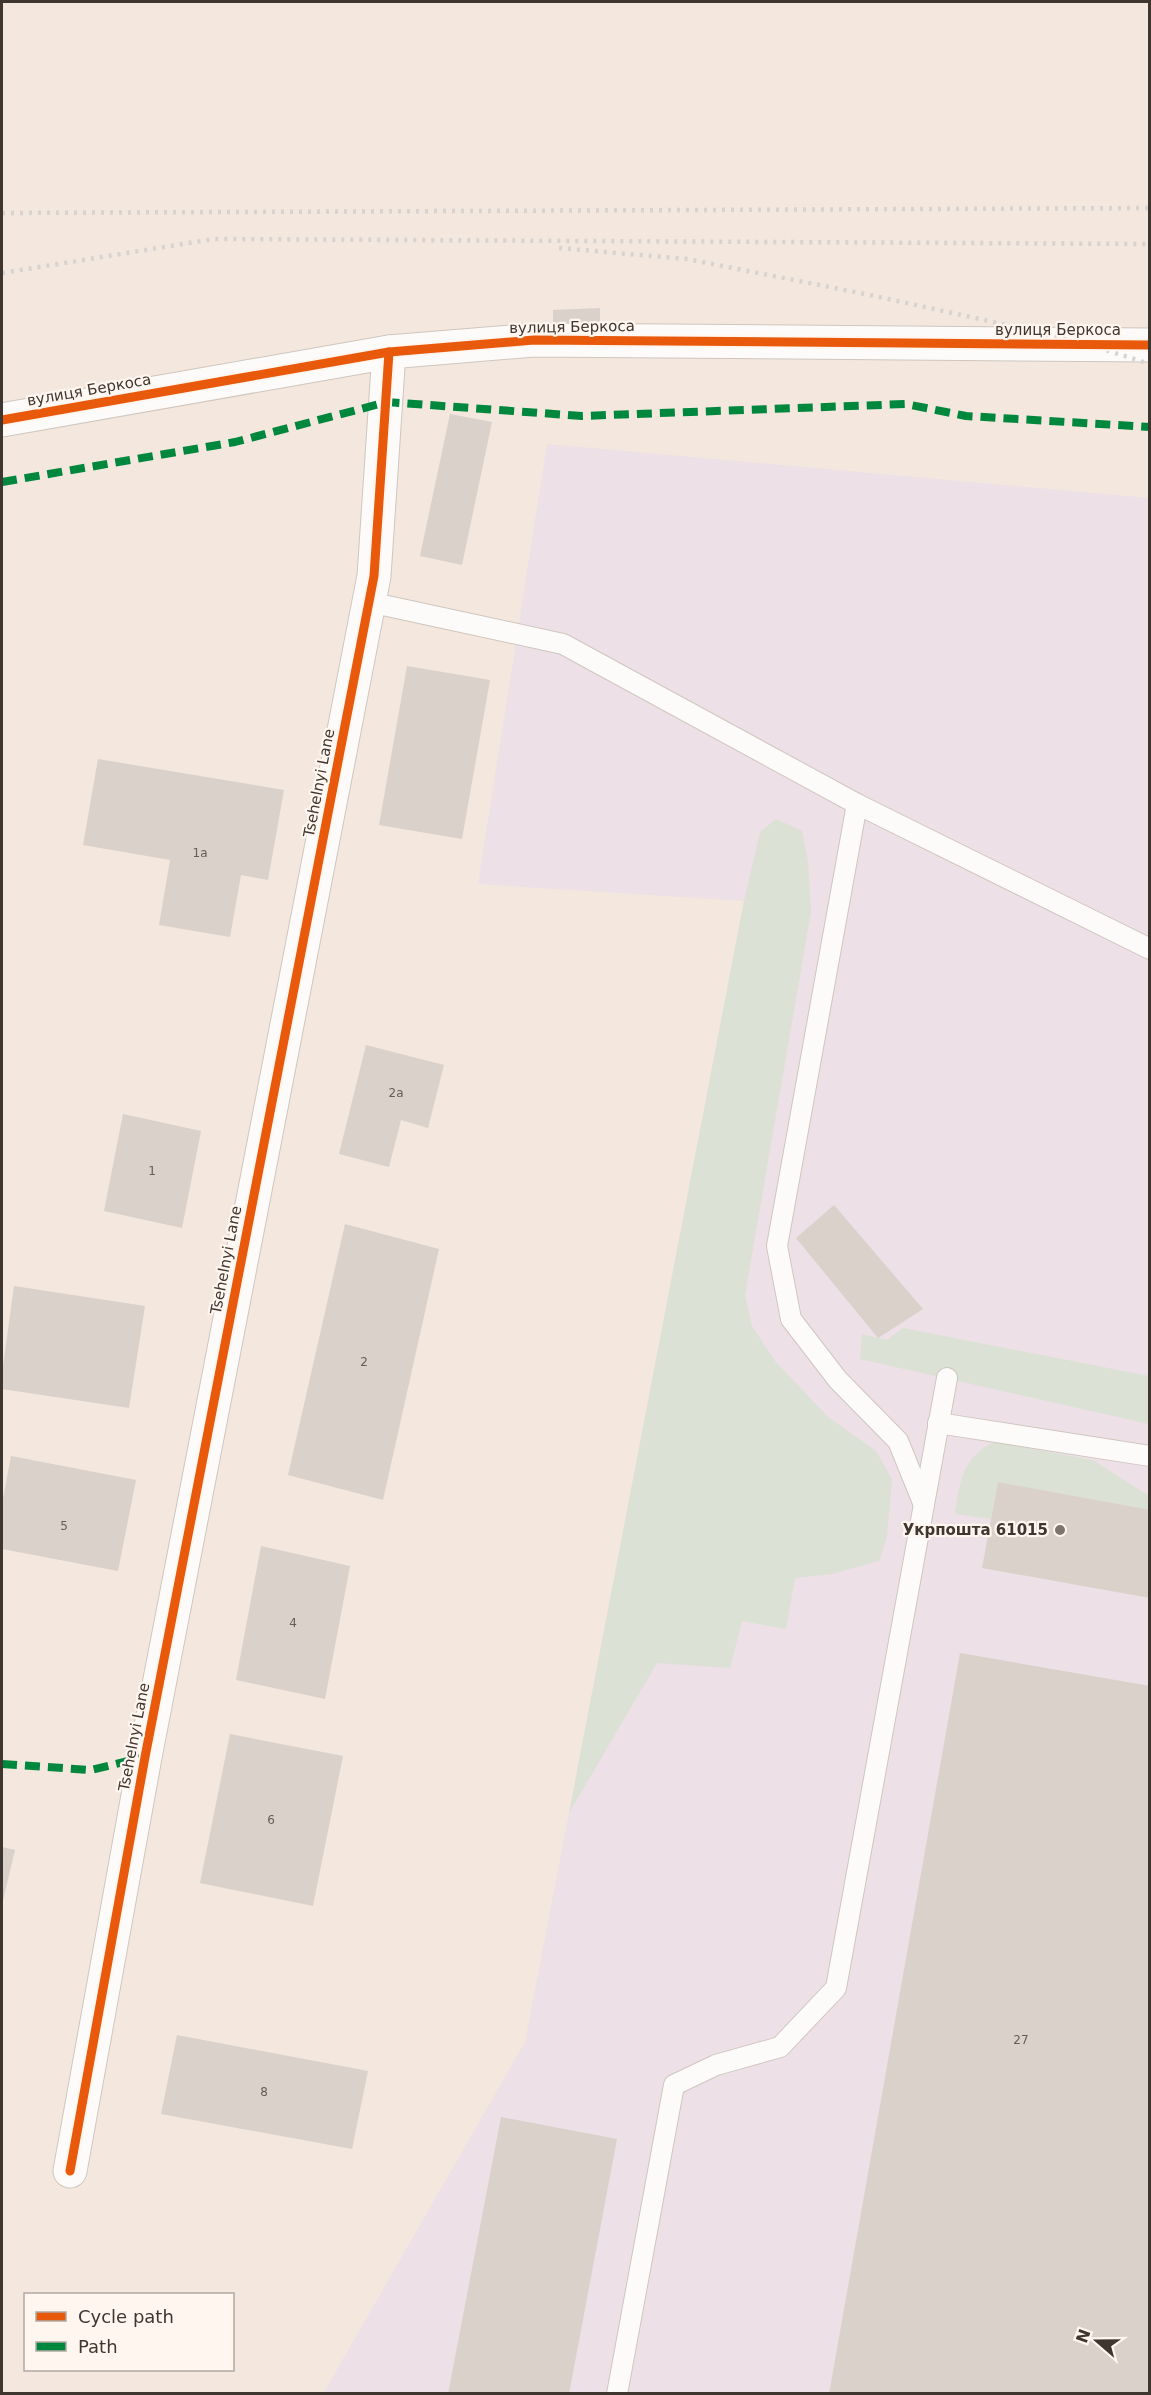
<svg xmlns="http://www.w3.org/2000/svg" width="1151" height="2395" font-family="'DejaVu Sans',sans-serif">
  <style>
    .industrial { fill: #ede0e7 }
    .green { fill: #dbe1d4 }
    .building { fill: #dad1ca }
    .lines { fill: none; stroke-linecap: round; stroke-linejoin: round }
    .service-casing { stroke: #cfc6be; stroke-width: 22 }
    .minor-casing { stroke: #cfc6be; stroke-width: 35 }
    .tertiary-casing { stroke: #cfc6be; stroke-width: 35 }
    .service { stroke: #fdfbfa; stroke-width: 20 }
    .minor { stroke: #fdfbfa; stroke-width: 33 }
    .tertiary { stroke: #fdfbfa; stroke-width: 33 }
    .rail { stroke: #d7d3d0; stroke-width: 4.5; stroke-dasharray: 3 6; stroke-linecap: butt }
    .quiet { stroke: #00873e; stroke-width: 8; stroke-dasharray: 15 8; stroke-linecap: butt }
    .cycleway-casing { stroke: #fff6ef; stroke-width: 13 }
    .cycleway { stroke: #e8590c; stroke-width: 9 }
    .poi-dot { fill: #7d746c; stroke: #fff6ef; stroke-width: 2 }
    .labels { text-anchor: middle; stroke-width: 4.5; stroke-linejoin: round; paint-order: stroke }
    .number-label { font-size: 12px; fill: #655d56 }
    .street-label { font-size: 15px; fill: #3e362f; stroke: #fff6ef }
    .poi-label { font-size: 15px; font-weight: bold; fill: #3e362f; stroke: #fff6ef; text-anchor: end }
  </style>
  <rect width="100%" height="100%" fill="#f3e7de"/>
  <path class="industrial" d="M547,444L1149,498V2393L323,2394L525,2042L744,901L478,884Z"/>
  <g class="green">
    <path d="M776,819L802,831L808,861L811,912L745,1295L752,1326L775,1361L828,1417L876,1451L892,1479L887,1537L879,1561L832,1574L795,1578L786,1629L742,1621L730,1668L657,1663L569,1813L744,901L760,832Z"/>
    <path d="M903,1328L1149,1376V1424L860,1359L862,1334L887,1340Z"/>
    <path d="M994,1442L1093,1460L1149,1496V1510L998,1482L991,1519L955,1514C960,1481 962,1458 994,1442Z"/>
  </g>
  <g class="building">
    <path d="M600,308V324L553,326V310Z"/>
    <path d="M450,414L492,422L462,565L420,556Z"/>
    <path d="M407,666L490,680L462,839L379,825Z"/>
    <path d="M98,759L284,790L268,880L241,875L230,937L159,925L170,860L83,845Z"/>
    <path d="M366,1045L444,1065L428,1128L401,1120L389,1167L339,1154Z"/>
    <path d="M123,1114L201,1131L182,1228L104,1211Z"/>
    <path d="M834,1205L923,1309L878,1338L796,1238Z"/>
    <path d="M345,1224L439,1249L383,1500L288,1475Z"/>
    <path d="M14,1286L145,1306L129,1408L2,1389V1373Z"/>
    <path d="M11,1456L136,1480L118,1571L2,1549V1504Z"/>
    <path d="M998,1482L1150,1510V1598L982,1568Z"/>
    <path d="M261,1546L350,1566L325,1699L236,1680Z"/>
    <path d="M960,1653L1150,1686V2394H829Z"/>
    <path d="M230,1734L343,1756L313,1906L200,1883Z"/>
    <path d="M2,1847L15,1850L2,1905Z"/>
    <path d="M177,2035L368,2071L352,2149L161,2114Z"/>
    <path d="M501,2117L617,2139L569,2394H448Z"/>
  </g>
  <g class="lines">
    <g class="service-casing">
      <g id="service">
        <path d="M369,602L563,644L857,804L777,1246L791,1319L838,1380L898,1441L924,1505"/>
        <path d="M857,804L1150,949"/>
        <path d="M938,1423L1150,1456"/>
        <path d="M617,2394L674,2085L716,2065L780,2047L836,1988L947,1378"/>
      </g>
    </g>
    <g class="minor-casing">
      <path id="minor" d="M70,2171L145,1757L374,576L389,352"/>
    </g>
    <g class="tertiary-casing">
      <path id="tertiary" d="M2,420L389,352L534,340L1150,345"/>
    </g>
    <use href="#service" class="service"/>
    <use href="#minor" class="minor"/>
    <use href="#tertiary" class="tertiary"/>
    <g class="rail">
      <path d="M2,213L1150,208"/>
      <path d="M559,248L687,259L865,294L989,321L1093,346L1150,364"/>
      <path d="M2,273L214,239L1150,244"/>
    </g>
    <g class="quiet">
      <path d="M2,482L235,442L387,402L582,416L906,404L966,416L1150,427"/>
      <path d="M2,1764L91,1770L145,1757"/>
    </g>
    <g class="cycleway-casing">
      <g id="cycleway">
        <path d="M2,420L389,352L534,340L1150,345"/>
        <path d="M70,2171L145,1757L374,576L389,352"/>
      </g>
    </g>
    <use href="#cycleway" class="cycleway"/>
  </g>
  <circle class="poi-dot" cx="1060" cy="1530" r="6"/>
  <g class="labels">
    <g class="number-label">
      <text x="200" y="857">1а</text>
      <text x="396" y="1097">2а</text>
      <text x="152" y="1175">1</text>
      <text x="364" y="1366">2</text>
      <text x="64" y="1530">5</text>
      <text x="293" y="1627">4</text>
      <text x="271" y="1824">6</text>
      <text x="1021" y="2044">27</text>
      <text x="264" y="2096">8</text>
    </g>
    <g class="street-label">
      <text transform="translate(572 327) rotate(-1)" y="5">вулиця Беркоса</text>
      <text x="1058" y="335">вулиця Беркоса</text>
      <text transform="translate(89 390) rotate(-10)" y="5">вулиця Беркоса</text>
      <text transform="translate(319 783) rotate(-79)" y="5">Tsehelnyi Lane</text>
      <text transform="translate(226 1260) rotate(-79)" y="5">Tsehelnyi Lane</text>
      <text transform="translate(134 1737) rotate(-79)" y="5">Tsehelnyi Lane</text>
    </g>
    <g class="poi-label">
      <text x="1048" y="1535">Укрпошта 61015</text>
    </g>
  </g>
  <rect width="1151" height="2395" fill="none" stroke="#3e362f" stroke-width="6"/>
  <rect x="24" y="2293" width="210" height="78" fill="#fff6ef" stroke="#b2a9a2" stroke-width="1.5"/>
  <rect x="36" y="2312" width="30" height="9" fill="#e8590c" stroke="#b2a9a2" stroke-width="1.5"/>
  <text x="78" y="2323" font-size="18" fill="#3e362f">Cycle path</text>
  <rect x="36" y="2342" width="30" height="9" fill="#00873e" stroke="#b2a9a2" stroke-width="1.5"/>
  <text x="78" y="2353" font-size="18" fill="#3e362f">Path</text>
  <g transform="translate(1097 2341) rotate(290)" stroke="#fff6ef" stroke-width="4.5" paint-order="stroke">
  <path d="M0-4.5L10 22L0 15L-10 22Z" fill="#3e362f"/>
  <text y="-9" font-size="16" font-weight="bold" text-anchor="middle" fill="#3e362f">N</text>
  </g>
</svg>
